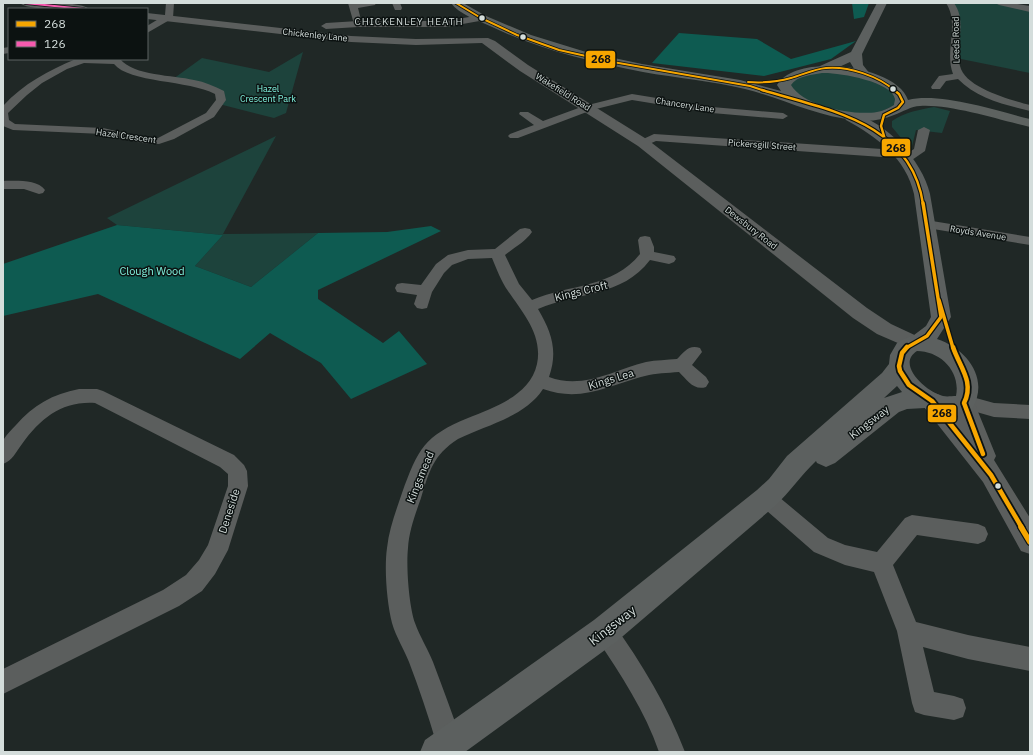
<svg xmlns="http://www.w3.org/2000/svg" width="1033" height="755" font-family="'IBM Plex Sans',sans-serif">
  <style>
    .green { fill: #1d433c }
    .forest { fill: #0e5b51 }
    .lines { fill: none; stroke-linecap: round; stroke-linejoin: round }
    .minor { fill: #5b5e5d; fill-rule: evenodd }
    .tertiary { fill: #5b5e5d; fill-rule: evenodd }
    .secondary { fill: #5c605f; fill-rule: evenodd }
    .trunk { fill: #5d6260; fill-rule: evenodd }
    .bus-1-far4-casing { stroke: #0c1211; stroke-width: 3.5 }
    .bus-1-far3-casing { stroke: #0c1211; stroke-width: 4.5 }
    .bus-1-far2-casing { stroke: #0c1211; stroke-width: 6 }
    .bus-1-far1-casing { stroke: #0c1211; stroke-width: 8 }
    .bus-1-casing { stroke: #0c1211; stroke-width: 8 }
    .bus-2-casing { stroke: #0c1211; stroke-width: 3.5 }
    .bus-1-far4 { stroke: #f7a600; stroke-width: 2 }
    .bus-1-far3 { stroke: #f7a600; stroke-width: 2.5 }
    .bus-1-far2 { stroke: #f7a600; stroke-width: 3.5 }
    .bus-1-far1 { stroke: #f7a600; stroke-width: 4.5 }
    .bus-1 { stroke: #f7a600; stroke-width: 5.5 }
    .bus-2 { stroke: #f75aaf; stroke-width: 2 }
    .bus-dot { fill: #d4dddb; stroke: #0c1211; stroke-width: 1.5 }
    .labels { text-anchor: middle; stroke-width: 3; stroke-linejoin: round; paint-order: stroke }
    .far-street-label { font-size: 9px; fill: #d4dddb; stroke: #0c1211 }
    .far-park-label { font-size: 9px; fill: #80f2de; stroke: #0c1211 }
    .far-neighbourhood-label { font-size: 10px; letter-spacing: 1px; fill: #d4dddb; stroke: #0c1211 }
    .park-label { font-size: 11px; fill: #80f2de; stroke: #0c1211 }
    .street-label { font-size: 11px; fill: #d4dddb; stroke: #0c1211 }
    .near-street-label { font-size: 13px; fill: #d4dddb; stroke: #0c1211 }
    .line-badge { stroke: #0c1211; stroke-width: 1.5 }
    .pale-badge-label { font-size: 11px; text-anchor: middle; font-weight: bold; fill: #111 }
  </style>
  <rect width="100%" height="100%" fill="#202826"/>
  <g class="green">
    <path d="M950,3H999L1030,9V73L956,58L957,17Z"/>
    <path d="M303,52L286,113L274,118L219,104L220,93L173,79L202,58L269,72Z"/>
    <path d="M819,69L873,78L904,101L869,117L806,104L786,81Z"/>
    <path d="M934,107L950,111L942,133L916,130L911,150L892,127V121C905,112 918,110 934,107Z"/>
    <path d="M276,136L223,234L318,233L251,287L195,266L223,235L117,225L107,218Z"/>
  </g>
  <g class="forest">
    <path d="M852,3H869L864,17L854,19Z"/>
    <path d="M679,33L757,39L791,59L856,41L831,59L764,76L652,63Z"/>
    <path d="M117,225L223,235L195,266L251,287L318,233L387,232L431,226L441,231L318,290V299L383,343L399,331L427,364L351,399L321,363L270,333L240,359L98,294L3,316V264Z"/>
  </g>
  <g class="lines">
    <g class="minor">
      <path d="M166,3H174L173,18L147,33V26L165,15Z"/>
      <path d="M348,3H376L375,5L358,8L362,24L358,27L354,24Z"/>
      <path d="M392,3H400L402,8L401,10H395Z"/>
      <path d="M946,3H954C961,13 961,23 960,35C960,45 957,57 960,66C965,88 1011,100 1030,105V111C1005,105 976,98 958,79L946,81L940,89H932L931,87L939,76L953,74C944,51 960,24 946,3Z"/>
      <path d="M995,3H1012L1030,6V12L999,5Z"/>
      <path d="M9,47V53L3,54V48Z"/>
      <path d="M76,59H120C134,76 173,75 194,80C205,82 214,86 224,91L226,100L214,117L174,139L159,144L142,143L103,134L13,130L3,126V106C23,84 49,70 76,59ZM84,63L114,64C129,83 189,80 215,94L216,100L206,113L158,138L142,137L103,128L15,124L9,120L8,113L27,95L42,83L67,69Z"/>
      <path d="M632,94L712,107L783,113L788,116L783,119L712,113L632,100L592,110L518,138H510L508,136L510,134L534,125L519,114L520,112H528L543,121L584,106Z"/>
      <path d="M924,127L930,130L925,151L909,162H901L899,159L914,149L918,130Z"/>
      <path d="M654,134L882,149L886,151L888,153L886,155L882,157L656,141L647,145H639L637,143L639,141Z"/>
      <path d="M3,181C15,181 37,179 45,190L43,193L39,194L24,189H3Z"/>
      <path d="M926,220L1030,237V245L921,227L919,224L921,221Z"/>
      <path d="M525,228L530,229L532,232C525,242 515,247 505,255L519,284L532,300C570,284 613,288 640,254L638,240L640,237L645,236L650,237L654,247V252L674,256L676,259L674,262L669,264L650,260C622,297 578,292 538,309C552,333 558,351 549,377C583,390 614,370 646,362C656,360 667,360 677,359C684,352 689,344 700,348L702,352L692,365L706,377L709,382L706,387C694,391 687,380 679,372C667,373 656,373 645,376C608,385 582,403 543,389C525,417 486,425 458,439C433,455 429,472 421,498C415,515 409,531 408,548C406,567 409,606 415,623C420,637 428,649 433,662C443,689 453,715 462,742L458,751L442,752L440,751L436,742C428,715 419,688 409,662C404,649 396,637 392,623C387,603 384,569 387,548C389,529 396,511 402,493C418,449 424,436 468,418C494,407 530,396 537,364C543,335 523,313 508,291C501,281 497,270 492,258L468,259L452,265L444,273L432,292L427,308L422,309L417,308L414,304L417,295L397,292L395,288L397,284L402,283L421,285L436,264L448,255L468,250L495,249L520,229Z"/>
      <path d="M79,389H97L103,391L234,455L244,465L247,471L248,486L228,550L215,574L202,591L179,606L3,694V669L163,590L186,575L199,560L208,545L228,486V474L220,467L95,403C62,401 41,418 22,444C16,452 12,461 3,464C3,457 1,445 4,439C7,434 12,429 16,425C33,405 53,394 79,389Z"/>
      <path d="M965,395L994,403L1030,405V419L994,417L959,407L956,402L959,397Z"/>
      <path d="M766,489L773,492L828,538L845,545L877,552L905,518L912,515L978,524L985,527L988,534L985,541L978,544L917,535L893,565L916,622L968,635L1030,647V671L968,659L923,647L934,692L954,696L963,699L966,708L963,717L954,720L924,715L915,712L912,703L897,631L874,572L845,565L814,552L759,504L756,498L759,492Z"/>
      <path d="M605,620L613,623C642,664 667,705 685,752H659C645,711 621,675 597,639L594,631L597,623Z"/>
    </g>
    <g class="tertiary">
      <path d="M20,3C32,3 82,1 89,9C77,9 27,11 20,3Z"/>
      <path d="M147,13L351,36L416,39L488,38L495,41L528,65L648,140L867,308L891,324L921,338L924,343L921,348L914,350L877,334L853,318L638,146L520,71L482,43L416,45L351,42L147,19Z"/>
      <path d="M481,15L485,16L486,18L485,20L446,27H358L326,29L321,26L326,23L358,21H446Z"/>
      <path d="M932,392L940,395L958,418L953,403L956,397L964,394L972,397L996,456L994,460L1030,518V554L1021,551L983,482L924,407L921,401L924,395Z"/>
    </g>
    <g class="secondary">
      <path d="M877,3H887L862,54L863,65L870,74L869,77H859L850,62L828,72H820L818,69L820,66L851,52Z"/>
      <path d="M851,113C886,121 922,160 930,194L951,317L937,339C967,349 990,379 972,409L950,415L942,414L925,408L907,409L899,412L835,463L826,467L817,463L816,461C801,475 790,492 775,506L616,642L465,752H420L425,740L594,620L757,490L769,479L787,456L882,373L889,364L890,355L897,343L904,339L914,335L926,326L931,317L914,194C906,158 877,137 846,120L844,117L846,114ZM917,351C940,351 961,371 956,396C952,396 947,397 943,396C928,393 895,365 917,351ZM897,386L902,392L884,398Z"/>
    </g>
    <path class="trunk" d="M451,3H463L486,16L531,35L586,52L642,64L740,80L781,91L777,85C796,52 897,65 908,100C940,92 997,111 1030,119V127C999,120 951,104 920,106C911,106 903,112 894,115C882,120 869,122 856,120C817,117 782,98 745,89C712,81 677,78 643,72C590,62 538,49 490,26C477,20 459,14 451,3ZM822,73C836,72 892,81 895,99C895,101 894,103 894,105C889,108 883,111 877,112C853,116 803,106 791,85C797,76 811,75 822,73Z"/>
    <g class="bus-1-far4-casing">
      <g id="bus-1-far4">
        <path d="M456,3L481,18L517,35L559,50L613,62L750,86L765,91"/>
        <path d="M748,82C762,83 777,82 791,78C802,75 814,69 826,68C848,66 879,76 895,91"/>
      </g>
    </g>
    <g class="bus-1-far3-casing">
      <g id="bus-1-far3">
        <path d="M762,90C828,110 911,122 923,204"/>
        <path d="M884,136L881,126L884,115L898,108L903,102L899,94L894,90"/>
      </g>
    </g>
    <g class="bus-1-far2-casing">
      <g id="bus-1-far2">
        <path d="M939,300L953,348"/>
        <path d="M906,348L927,336L941,317L923,203"/>
      </g>
    </g>
    <g class="bus-1-far1-casing">
      <g id="bus-1-far1">
        <path d="M907,347L902,353L899,366L900,371L909,385L932,401L991,475L1022,528"/>
        <path d="M953,347C959,366 975,382 964,403L983,454"/>
      </g>
    </g>
    <g class="bus-1-casing">
      <path id="bus-1" d="M1021,527L1030,542"/>
    </g>
    <g class="bus-2-casing">
      <path id="bus-2" d="M25,3L84,9"/>
    </g>
    <use href="#bus-1-far4" class="bus-1-far4"/>
    <use href="#bus-1-far3" class="bus-1-far3"/>
    <use href="#bus-1-far2" class="bus-1-far2"/>
    <use href="#bus-1-far1" class="bus-1-far1"/>
    <use href="#bus-1" class="bus-1"/>
    <use href="#bus-2" class="bus-2"/>
  </g>
  <g class="bus-dot">
    <circle cx="482" cy="18" r="3.5"/>
    <circle cx="523" cy="37" r="3.5"/>
    <circle cx="893" cy="89" r="3.5"/>
    <circle cx="998" cy="486" r="3.5"/>
  </g>
  <g class="labels">
    <g class="far-street-label">
      <text transform="translate(315 35) rotate(6)" y="3">Chickenley Lane</text>
      <text transform="translate(956 40) rotate(-91)" y="3">Leeds Road</text>
      <text transform="translate(563 92) rotate(32)" y="3">Wakefield Road</text>
      <text transform="translate(685 105) rotate(9)" y="3">Chancery Lane</text>
      <text transform="translate(126 136) rotate(8)" y="3">Hazel Crescent</text>
      <text transform="translate(762 145) rotate(4)" y="3">Pickersgill Street</text>
      <text transform="translate(751 228) rotate(38)" y="3">Dewsbury Road</text>
      <text transform="translate(978 233) rotate(9)" y="3">Royds Avenue</text>
    </g>
    <g class="far-park-label">
      <text x="268" y="92">Hazel<tspan x="268" dy="10">Crescent Park</tspan></text>
    </g>
    <g class="far-neighbourhood-label">
      <text x="409" y="25">CHICKENLEY HEATH</text>
    </g>
    <g class="park-label">
      <text x="152" y="275">Clough Wood</text>
    </g>
    <g class="street-label">
      <text transform="translate(581 291) rotate(-14)" y="4">Kings Croft</text>
      <text transform="translate(611 379) rotate(-17)" y="4">Kings Lea</text>
      <text transform="translate(869 422) rotate(-38)" y="4">Kingsway</text>
      <text transform="translate(420 477) rotate(-68)" y="4">Kingsmead</text>
      <text transform="translate(229 511) rotate(-72)" y="4">Deneside</text>
    </g>
    <g class="near-street-label">
      <text transform="translate(612 625) rotate(-38)" y="5">Kingsway</text>
    </g>
  </g>
  <g class="line-badge">
    <rect x="585" y="50" width="31" height="19" rx="4" fill="#f7a600"/>
    <rect x="881" y="138" width="30" height="19" rx="4" fill="#f7a600"/>
    <rect x="927" y="404" width="30" height="19" rx="4" fill="#f7a600"/>
  </g>
  <g class="pale-badge-label">
    <text x="601" y="63">268</text>
    <text x="896" y="152">268</text>
    <text x="942" y="417">268</text>
  </g>
  <rect width="1033" height="755" fill="none" stroke="#d4dddb" stroke-width="8"/>
  <rect x="8" y="8" width="140" height="52" fill="#0c1211" stroke="#5c6362"/>
  <rect x="16" y="21" width="20" height="6" fill="#f7a600" stroke="#5c6362"/>
  <text x="44" y="28" font-size="12" fill="#d4dddb">268</text>
  <rect x="16" y="41" width="20" height="6" fill="#f75aaf" stroke="#5c6362"/>
  <text x="44" y="48" font-size="12" fill="#d4dddb">126</text>
</svg>
